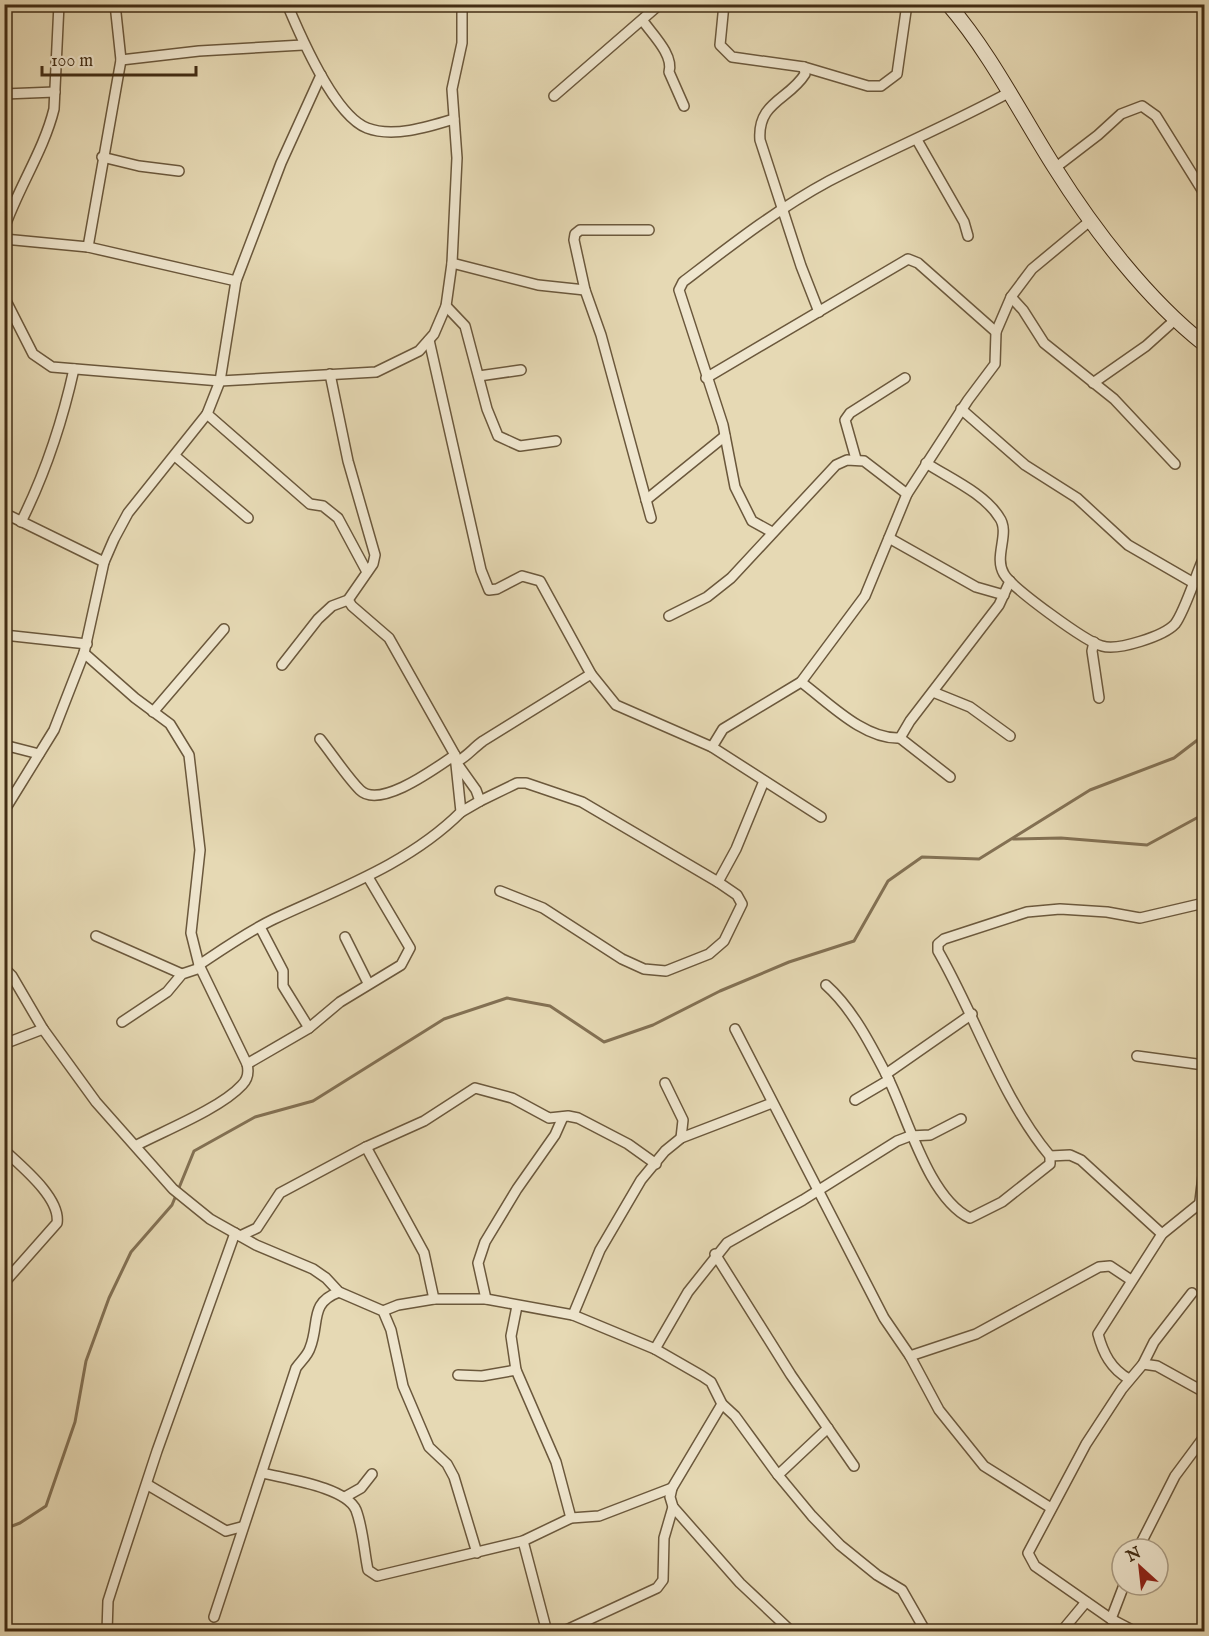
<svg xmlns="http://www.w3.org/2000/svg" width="1209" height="1636" font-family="'IM FELL English',serif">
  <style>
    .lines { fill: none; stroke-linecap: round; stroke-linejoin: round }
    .stream { stroke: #837154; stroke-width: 3 }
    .street-casing { stroke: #6b583c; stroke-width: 12 }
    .secondary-casing { stroke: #422d14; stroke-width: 16 }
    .street { stroke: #efe6ce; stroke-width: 9 }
    .secondary { stroke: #efe6ce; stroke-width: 14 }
  </style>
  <rect width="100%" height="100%" fill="#e6d9b4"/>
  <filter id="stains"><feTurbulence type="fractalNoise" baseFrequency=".00333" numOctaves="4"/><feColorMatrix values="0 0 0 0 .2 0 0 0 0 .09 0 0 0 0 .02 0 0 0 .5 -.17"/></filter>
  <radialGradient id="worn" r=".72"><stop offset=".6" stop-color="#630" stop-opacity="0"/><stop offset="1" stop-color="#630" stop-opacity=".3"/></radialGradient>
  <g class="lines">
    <g class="stream">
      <path d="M1013,839L1061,838L1147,845L1204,814"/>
      <path d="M4,1529L20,1523L46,1506L75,1422L86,1361L109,1298L131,1252L172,1205L194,1151L255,1117L313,1101L444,1019L507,998L550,1006L604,1042L653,1025L720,991L789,962L854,941L888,881L922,857L979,859L1090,790L1174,758L1204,735"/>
    </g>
    <g class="street-casing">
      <g id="street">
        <path d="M287,4C300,35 334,115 367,128C393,138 428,127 454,119"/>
        <path d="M724,4L720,45L732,57L804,67L868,86H881L897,74L907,4"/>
        <path d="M643,21C652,34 674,55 669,72L684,106"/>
        <path d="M121,60L199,51L303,45"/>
        <path d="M804,67L805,74C789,100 757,102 760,140L801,266L819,312"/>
        <path d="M4,94L55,92"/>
        <path d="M554,96L660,4"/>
        <path d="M917,140L964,222L968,236"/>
        <path d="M102,157L139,166L179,171"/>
        <path d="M1055,168L1098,135L1121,114L1142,106L1156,116L1204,193"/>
        <path d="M4,229C18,188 44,150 54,109L59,4"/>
        <path d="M649,230H580L575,234L574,240L585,290L601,335L651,518"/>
        <path d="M4,239L88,247L236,281"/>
        <path d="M88,247L121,60L115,4"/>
        <path d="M452,263L538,285L585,290"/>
        <path d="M4,297L33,354L52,367L220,381L376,372L419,351L434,334L446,306L452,263L457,158L452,89L462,43V4"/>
        <path d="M1011,297L1023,310L1044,343L1114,399L1175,464"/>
        <path d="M446,306L465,326L487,409L498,436L520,446L556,441"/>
        <path d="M429,340L481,570L489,590L497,589L522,576L540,581L591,674L616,705L712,747L821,817"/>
        <path d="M479,376L521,370"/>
        <path d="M706,378L908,259L918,263L996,332"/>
        <path d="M1093,383L1146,346L1176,319"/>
        <path d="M961,409L1025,465L1077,498L1128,545L1192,582"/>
        <path d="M207,414L310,504L323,506L338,518L367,572"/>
        <path d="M175,456L248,518"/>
        <path d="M856,459L845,420L850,413L905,378"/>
        <path d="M926,463C949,478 984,493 999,517C1011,533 993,556 1004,574C1012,588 1086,642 1102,646C1118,651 1164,636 1175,624C1185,611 1196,574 1204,557"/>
        <path d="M646,500L725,436"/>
        <path d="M4,513L104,562"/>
        <path d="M21,522C46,472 62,423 74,369"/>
        <path d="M772,532L752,521L735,487L723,425L679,290L683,282C730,246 777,209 829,181C889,150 951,124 1010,92"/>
        <path d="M889,538L976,587L1004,595"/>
        <path d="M669,616L707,597L731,578L836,465L847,460L864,461L907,494"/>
        <path d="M4,635L87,644"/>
        <path d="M1094,642L1092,651L1099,698"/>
        <path d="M84,653L135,698L170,724L189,755L200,850L191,933L199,965L247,1064"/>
        <path d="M282,665L318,619L332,606L348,600L373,564L375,555L348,461L330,374"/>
        <path d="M801,682C828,702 864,740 900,738"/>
        <path d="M933,692L970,707L1010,736"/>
        <path d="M153,712L224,629"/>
        <path d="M320,739C332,754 347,777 360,790C380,810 437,767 455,755"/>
        <path d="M4,745L39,754"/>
        <path d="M712,747L723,729L801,682L865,596L907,494L968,400L995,364L996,332L1011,297L1032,269L1091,220"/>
        <path d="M456,762L476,790L480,801L517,783H526L582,802L718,882L737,895L742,904L724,941L709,954L666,971L644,969L622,959L543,908L500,891"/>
        <path d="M456,762C467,757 473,748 483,741L591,674"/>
        <path d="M950,777L900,738L910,721L999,605L1010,581"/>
        <path d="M4,811L54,730L84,653L104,562L114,539L128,513L207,414L220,381L236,281L281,163L321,75"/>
        <path d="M461,812L480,801"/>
        <path d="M718,882L736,849L764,781"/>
        <path d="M260,927L283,971V986L309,1028"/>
        <path d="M96,936L182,974"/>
        <path d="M345,937L368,983"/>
        <path d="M199,965C223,949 247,932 274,919C338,889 409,864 461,812L455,755L389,638L352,606L348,600"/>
        <path d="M4,968L12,976L43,1029L96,1102L173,1189L210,1219L256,1245L313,1269L326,1278L339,1292L383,1311L391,1330L403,1386L429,1447L447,1464L454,1477L477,1553"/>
        <path d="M826,985C852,1008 871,1045 887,1076C907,1115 928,1198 970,1218L1002,1202L1050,1164V1156C1002,1099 976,1017 938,951V944L944,939L1027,912L1060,909L1107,912L1140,918L1204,903"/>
        <path d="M122,1022L167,992L182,974L200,968"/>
        <path d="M735,1029L884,1318L910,1356L939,1410L984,1466L1051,1508"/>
        <path d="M4,1044L43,1029"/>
        <path d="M1137,1056L1204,1065"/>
        <path d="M886,1074L972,1014"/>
        <path d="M665,1083L683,1120L681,1138"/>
        <path d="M855,1100L889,1080"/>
        <path d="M137,1145C166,1130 221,1108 242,1085C248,1079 249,1072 247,1064L309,1028L340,1002L401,965L410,948L368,877"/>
        <path d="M366,1147L424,1253L434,1299"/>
        <path d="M4,1150C21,1166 61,1198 57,1223L4,1283"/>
        <path d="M1050,1156L1070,1155L1081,1160L1162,1234"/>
        <path d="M1200,1201L1204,1168"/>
        <path d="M240,1236L257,1228L280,1193L366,1147L424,1121L475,1088L512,1098L549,1118L568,1116L578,1118L628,1144L656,1164"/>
        <path d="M715,1254L791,1375L854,1466"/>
        <path d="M486,1299L478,1263L485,1242L517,1189L555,1135L563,1117"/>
        <path d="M517,1306L511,1336L516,1370L556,1462L571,1518"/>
        <path d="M383,1311L398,1305L434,1299H486L573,1315L655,1349L702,1376L711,1382L722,1404L735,1416L778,1475L812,1516L840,1545L877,1575L902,1590L926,1632"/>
        <path d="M573,1315L600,1250L641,1180L665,1151L681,1138L772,1103"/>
        <path d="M655,1349L688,1292L727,1243L803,1200L897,1141L910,1136L930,1135L961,1119"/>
        <path d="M910,1356L976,1334L1099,1267L1110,1266L1131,1280"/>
        <path d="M1143,1364L1157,1366L1204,1392"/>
        <path d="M458,1375L482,1376L516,1370"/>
        <path d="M1129,1379C1111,1369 1103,1353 1098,1334L1162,1234L1204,1200"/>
        <path d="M722,1404L672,1488L670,1497L673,1507L740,1583L792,1632"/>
        <path d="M263,1473C286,1479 346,1487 356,1510C363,1528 364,1551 368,1570L377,1576L523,1541L571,1518L599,1516L672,1488"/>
        <path d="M778,1475L828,1428"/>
        <path d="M148,1485L226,1531L241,1527"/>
        <path d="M345,1497L361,1488L372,1474"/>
        <path d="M523,1541L547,1632"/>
        <path d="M1138,1549L1175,1476L1204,1437"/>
        <path d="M214,1617L296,1368C301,1361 308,1355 310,1348C320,1323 309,1303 339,1292"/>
        <path d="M1111,1619L1124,1585"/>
        <path d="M107,1632L108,1601L116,1576L157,1451L235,1233"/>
        <path d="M562,1632L657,1588L663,1580L664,1538L673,1507"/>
        <path d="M1061,1632L1086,1602"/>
        <path d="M1136,1632L1111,1619L1035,1566L1028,1553L1086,1444L1122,1389L1143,1364L1154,1342L1192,1293"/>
      </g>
    </g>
    <g class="secondary-casing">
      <path id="secondary" d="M948,4C991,54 1020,113 1055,168C1094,230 1147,299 1204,344"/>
    </g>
    <use href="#street" class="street"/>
    <use href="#secondary" class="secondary"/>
  </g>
  <rect width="1209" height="1636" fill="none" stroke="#e6d9b4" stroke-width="24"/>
  <rect x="6" y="6" width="1197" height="1624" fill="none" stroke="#422d14" stroke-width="3"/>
  <rect x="12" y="12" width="1185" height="1612" fill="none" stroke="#422d14" stroke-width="1.5"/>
  <g transform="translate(1140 1567) rotate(333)"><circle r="28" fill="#efe6ce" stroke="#aa9c84" stroke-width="1.5"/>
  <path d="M0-4.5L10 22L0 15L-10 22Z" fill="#8f2418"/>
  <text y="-9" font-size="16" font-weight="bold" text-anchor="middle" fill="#422d14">N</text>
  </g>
  <path d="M42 66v9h154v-9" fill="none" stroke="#422d14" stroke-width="3"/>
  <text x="51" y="66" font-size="18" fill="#422d14" stroke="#efe6ce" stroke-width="4.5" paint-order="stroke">100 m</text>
  <rect width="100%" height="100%" filter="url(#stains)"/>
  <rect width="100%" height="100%" fill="url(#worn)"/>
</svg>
